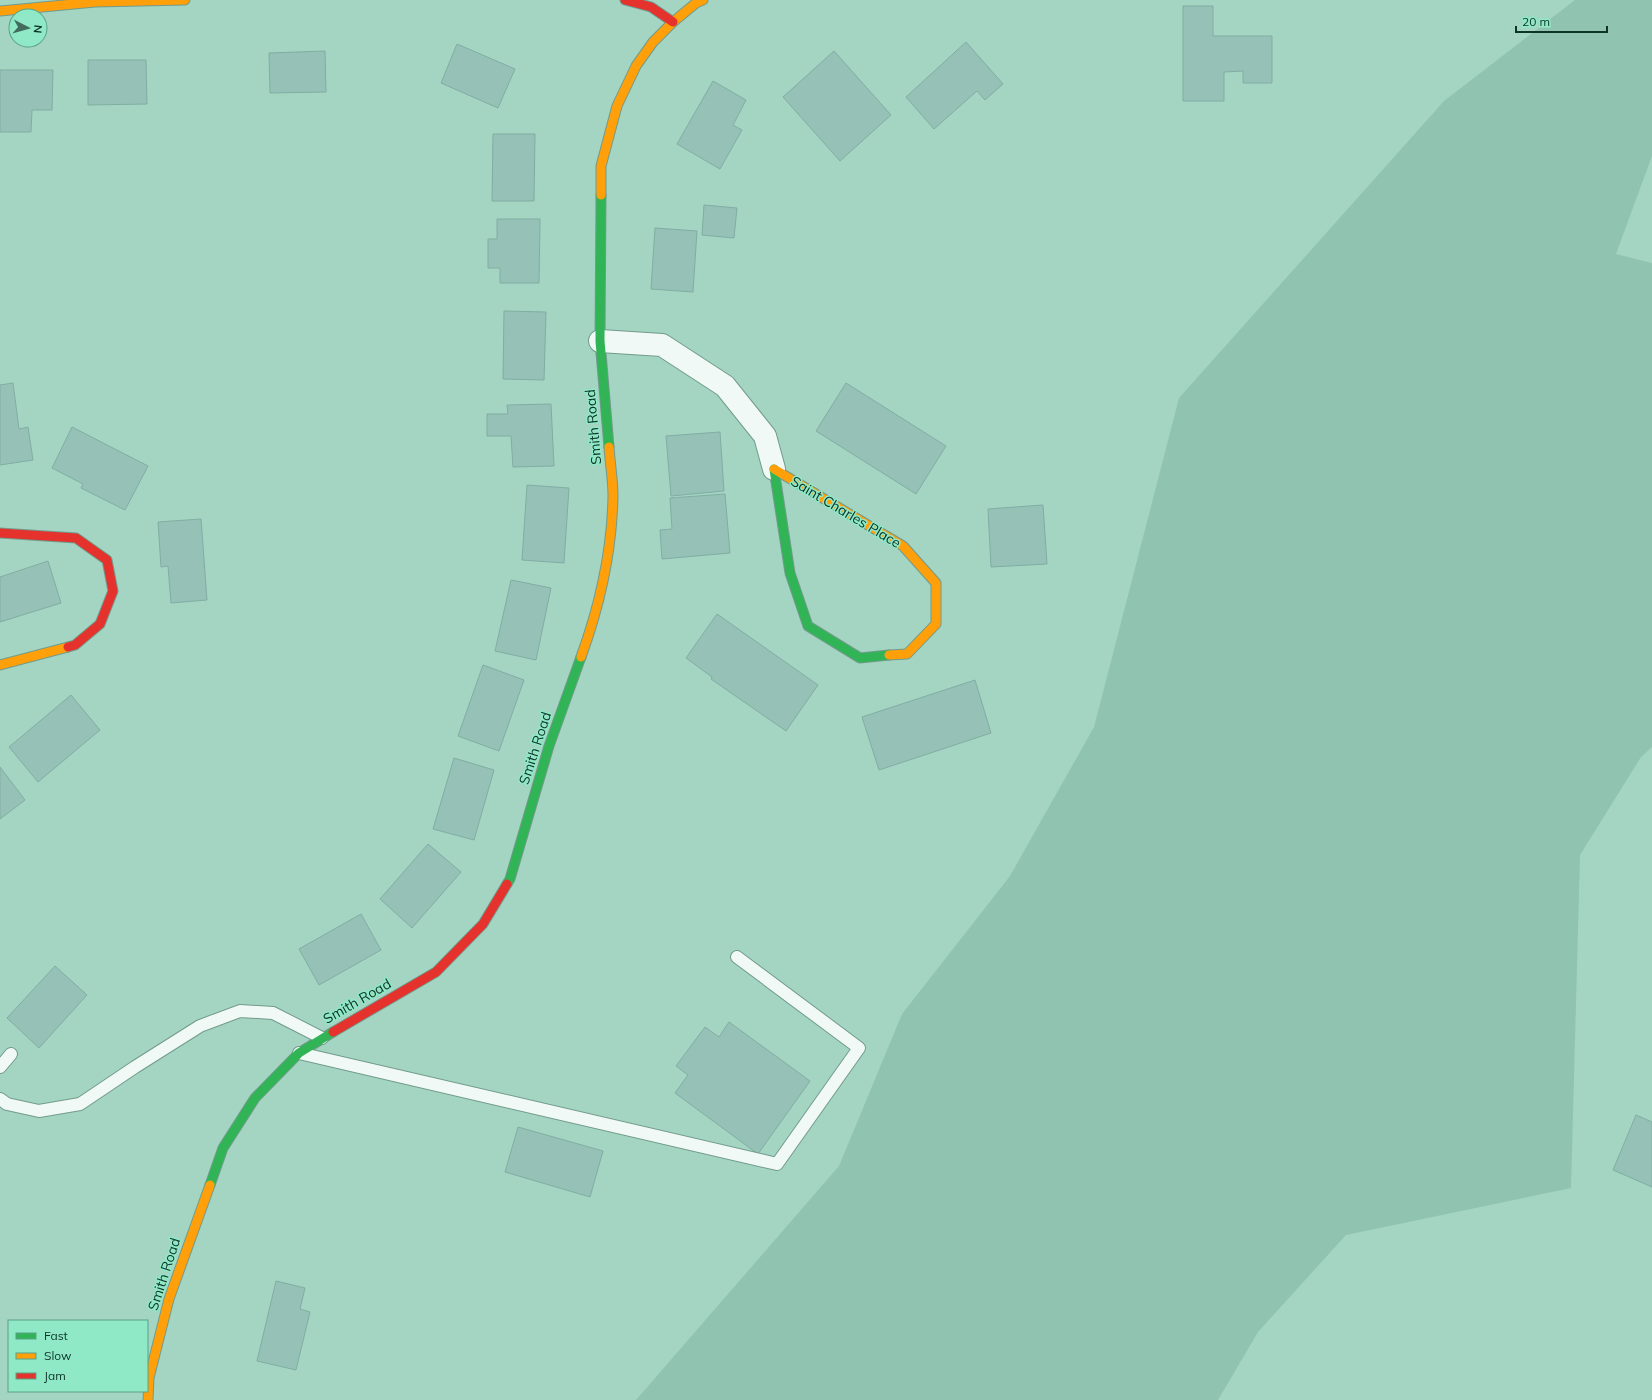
<svg xmlns="http://www.w3.org/2000/svg" width="1652" height="1400" font-family="Mulish,sans-serif">
  <style>
    .green { fill: #90c4b0 }
    .building { fill: #96c1b6; stroke: #81ada3 }
    .lines { fill: none; stroke-linecap: round; stroke-linejoin: round }
    .lane-casing { stroke: #729b8c; stroke-width: 14 }
    .street-casing { stroke: #729b8c; stroke-width: 24 }
    .fast-casing { stroke: #729b8c; stroke-width: 11 }
    .slow-casing { stroke: #729b8c; stroke-width: 11 }
    .jam-casing { stroke: #729b8c; stroke-width: 11 }
    .lane { stroke: #f1f9f6; stroke-width: 12 }
    .street { stroke: #f1f9f6; stroke-width: 22 }
    .fast { stroke: #30b455; stroke-width: 9 }
    .slow { stroke: #ff9f0a; stroke-width: 9 }
    .jam { stroke: #e5322d; stroke-width: 9 }
    .labels { text-anchor: middle; stroke-width: 3; stroke-linejoin: round; paint-order: stroke }
    .street-label { font-size: 14px; fill: #0d3427; stroke: #8fe9c7 }
  </style>
  <rect width="100%" height="100%" fill="#a3d5c2"/>
  <path class="green" d="M1575,0H1652V156L1616,254L1652,263V747L1641,757L1580,855L1571,1188L1346,1235L1258,1332L1218,1400H636L839,1166L902,1014L1010,876L1094,727L1179,398L1444,101Z"/>
  <g class="building">
    <path d="M1183,6H1213V36H1272V83H1243V71L1224,72V101H1183Z"/>
    <path d="M966,42L1003,84L985,100L977,91L934,129L906,97Z"/>
    <path d="M457,44L515,69L498,108L441,83Z"/>
    <path d="M325,51L326,92L270,93L269,53Z"/>
    <path d="M834,51L891,115L840,161L783,97Z"/>
    <path d="M88,60H146L147,104L88,105Z"/>
    <path d="M0,70H53L52,110H32L31,132H0Z"/>
    <path d="M713,81L746,100L733,125L742,130L720,169L677,144Z"/>
    <path d="M493,134H535L534,201H492Z"/>
    <path d="M704,205L737,208L734,238L702,235Z"/>
    <path d="M497,219H540L539,283H500V268H488V239H497Z"/>
    <path d="M655,228L697,231L693,292L651,289Z"/>
    <path d="M504,311L546,312L544,380L503,379Z"/>
    <path d="M13,383L19,429L28,427L33,460L0,465V385Z"/>
    <path d="M846,383L946,446L916,494L816,431Z"/>
    <path d="M551,404L554,466L513,467L511,436H487V414H508L507,405Z"/>
    <path d="M72,427L148,466L125,510L81,488L83,484L52,468Z"/>
    <path d="M720,432L724,491L671,496L666,436Z"/>
    <path d="M527,485L569,488L564,563L522,560Z"/>
    <path d="M725,494L730,553L662,559L660,530L672,529L670,498Z"/>
    <path d="M1043,505L1047,564L991,567L988,509Z"/>
    <path d="M201,519L207,600L171,603L168,566L161,567L158,522Z"/>
    <path d="M48,561L61,603L0,622V577Z"/>
    <path d="M511,580L551,588L536,660L495,651Z"/>
    <path d="M717,614L818,685L786,731L711,679L712,677L686,658Z"/>
    <path d="M483,665L524,680L499,751L458,736Z"/>
    <path d="M975,680L991,733L879,770L862,717Z"/>
    <path d="M71,695L100,730L38,782L9,747Z"/>
    <path d="M454,758L494,770L474,840L433,829Z"/>
    <path d="M0,767L25,800L0,819Z"/>
    <path d="M428,844L461,872L412,928L380,899Z"/>
    <path d="M361,914L381,950L319,985L299,949Z"/>
    <path d="M55,966L87,995L39,1048L7,1018Z"/>
    <path d="M729,1022L810,1081L758,1154L675,1093L688,1075L676,1066L705,1027L719,1037Z"/>
    <path d="M1636,1115L1652,1122V1187L1613,1170Z"/>
    <path d="M518,1127L603,1151L590,1197L505,1172Z"/>
    <path d="M276,1281L305,1288L300,1309L310,1312L296,1370L257,1361Z"/>
  </g>
  <g class="lines">
    <g class="lane-casing">
      <g id="lane">
        <path d="M299,1053L777,1164L859,1048L737,957"/>
        <path d="M0,1067L11,1054"/>
        <path d="M0,1099L7,1104L39,1111L80,1104L135,1067L200,1026L240,1011L273,1013L322,1038"/>
      </g>
    </g>
    <g class="street-casing">
      <path id="street" d="M600,341L662,345L725,386L765,436L774,469"/>
    </g>
    <g class="fast-casing">
      <g id="fast">
        <path d="M601,195L600,341L609,447"/>
        <path d="M774,469L790,573L808,626L860,658L889,655"/>
        <path d="M507,884L510,879L549,746L581,657"/>
        <path d="M210,1185L223,1148L255,1098L299,1053L333,1032"/>
      </g>
    </g>
    <g class="slow-casing">
      <g id="slow">
        <path d="M0,11L95,2L185,0"/>
        <path d="M601,195V166L617,106L636,66L653,42L673,22L696,3L703,0"/>
        <path d="M774,469L903,546L936,583V624L907,654L889,655"/>
        <path d="M581,657C600,605 612,551 613,496C613,480 610,463 609,447"/>
        <path d="M0,665L68,647"/>
        <path d="M148,1400L149,1378L169,1299L210,1185"/>
      </g>
    </g>
    <g class="jam-casing">
      <g id="jam">
        <path d="M625,0L651,7L673,22"/>
        <path d="M0,533L76,538L107,560L113,591L100,624L75,645L68,647"/>
        <path d="M333,1032L436,972L483,924L507,884"/>
      </g>
    </g>
    <use href="#lane" class="lane"/>
    <use href="#street" class="street"/>
    <use href="#fast" class="fast"/>
    <use href="#slow" class="slow"/>
    <use href="#jam" class="jam"/>
  </g>
  <g class="labels">
    <g class="street-label">
      <text transform="translate(593 427) rotate(-95)" y="5">Smith Road</text>
      <text transform="translate(846 512) rotate(31)" y="5">Saint Charles Place</text>
      <text transform="translate(535 748) rotate(-72)" y="5">Smith Road</text>
      <text transform="translate(357 1001) rotate(-30)" y="5">Smith Road</text>
      <text transform="translate(164 1274) rotate(-72)" y="5">Smith Road</text>
    </g>
  </g>
  <rect x="8" y="1320" width="140" height="72" fill="#8fe9c7" stroke="#5ba187"/>
  <rect x="16" y="1333" width="20" height="6" fill="#30b455" stroke="#5ba187"/>
  <text x="44" y="1340" font-size="12" fill="#0d3427">Fast</text>
  <rect x="16" y="1353" width="20" height="6" fill="#ff9f0a" stroke="#5ba187"/>
  <text x="44" y="1360" font-size="12" fill="#0d3427">Slow</text>
  <rect x="16" y="1373" width="20" height="6" fill="#e5322d" stroke="#5ba187"/>
  <text x="44" y="1380" font-size="12" fill="#0d3427">Jam</text>
  <g transform="translate(28 28) rotate(96)"><circle r="19" fill="#8fe9c7" stroke="#5ba187"/>
  <path d="M0-3L7 15L0 10L-7 15Z" fill="#426c5d"/>
  <text y="-6" font-size="11" font-weight="bold" text-anchor="middle" fill="#0d3427">N</text>
  </g>
  <path d="M1516 26v6h91v-6" fill="none" stroke="#0d3427" stroke-width="2"/>
  <text x="1522" y="26" font-size="12" fill="#0d3427" stroke="#8fe9c7" stroke-width="3" paint-order="stroke">20 m</text>
</svg>
